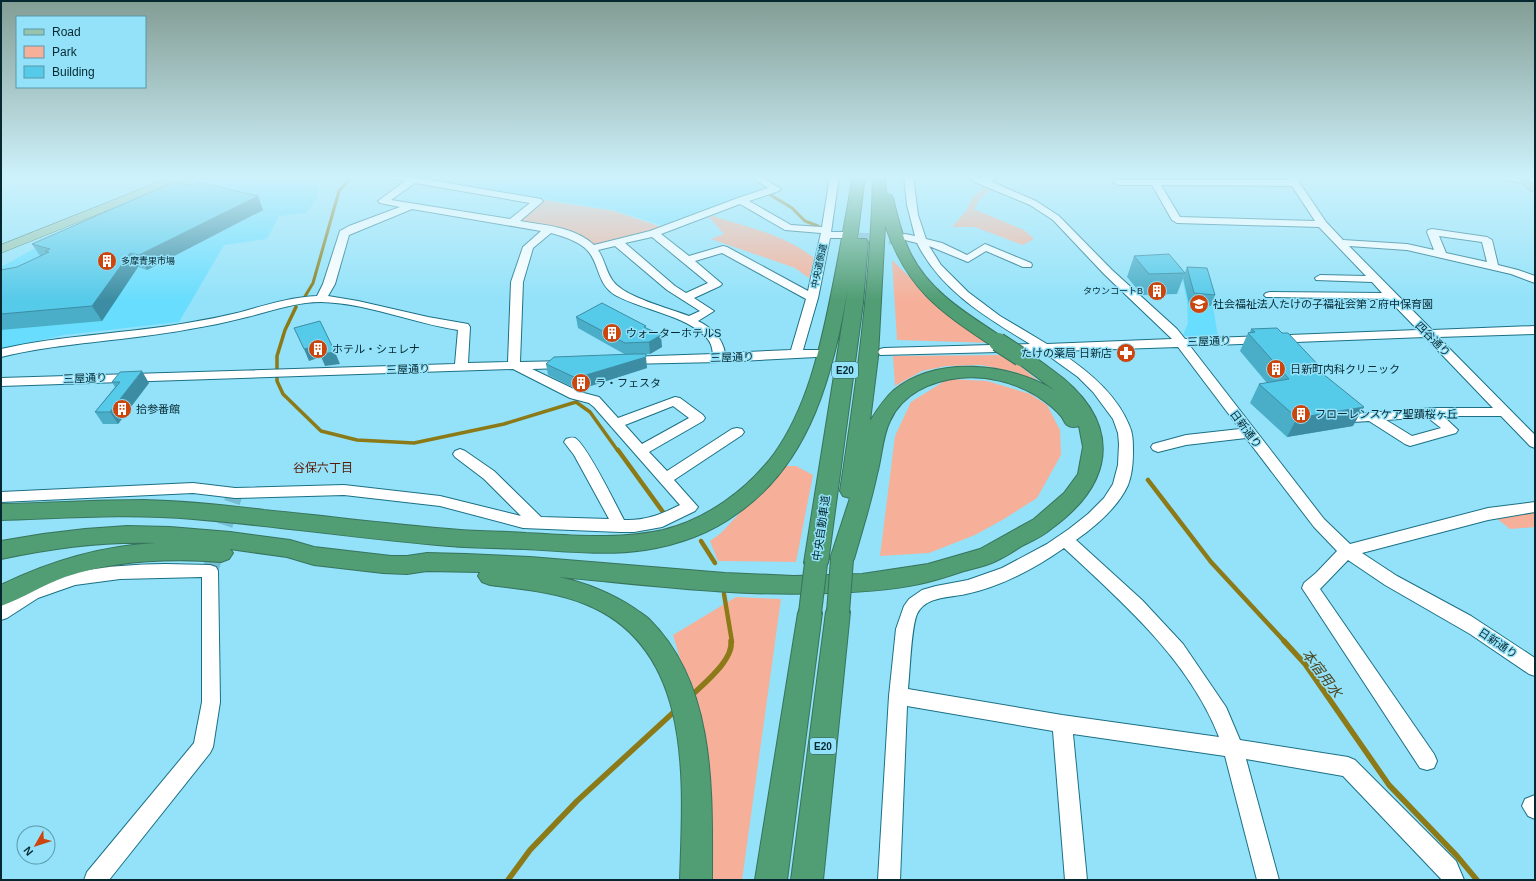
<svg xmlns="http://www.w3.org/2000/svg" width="1536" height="881" font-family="Helvetica,'Noto Sans JP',sans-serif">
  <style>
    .built { fill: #69ddfd }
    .green { fill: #f6b099 }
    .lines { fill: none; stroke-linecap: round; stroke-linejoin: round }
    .stream-far3 { stroke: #8b7a17; stroke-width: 3 }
    .stream-far2 { stroke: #8b7a17; stroke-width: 3.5 }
    .stream-far1 { stroke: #8b7a17; stroke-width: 4.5 }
    .stream { stroke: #8b7a17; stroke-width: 5.5 }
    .minor-tunnel-far1 { stroke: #77bdd1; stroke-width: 10; stroke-dasharray: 10 5; stroke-linecap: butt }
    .minor-tunnel { stroke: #77bdd1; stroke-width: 16; stroke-dasharray: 16 8; stroke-linecap: butt }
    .minor-casing { stroke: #1b7085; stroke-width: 2 }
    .major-casing { stroke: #37745d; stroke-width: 1 }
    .highway-casing { stroke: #37745d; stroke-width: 2 }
    .minor { fill: #fff; fill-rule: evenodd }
    .major { fill: #97c4ac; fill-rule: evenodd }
    .highway { fill: #519d74; fill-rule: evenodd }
    .highway-bridge-far1-casing { stroke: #37745d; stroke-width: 20; stroke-linecap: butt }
    .highway-bridge-casing { stroke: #37745d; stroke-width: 24; stroke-linecap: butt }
    .highway-bridge-far1 { stroke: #519d74; stroke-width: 18 }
    .highway-bridge { stroke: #519d74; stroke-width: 22 }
    .wall { fill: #4aaec8 }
    .shaded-wall { fill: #3c8da3 }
    .building { fill: #56cae9; stroke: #3c8da3 }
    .labels { text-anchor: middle; stroke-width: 3; stroke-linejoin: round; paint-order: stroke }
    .far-poi-label { font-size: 9px; fill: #062931; stroke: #93e2f9; text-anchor: start }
    .far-street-label { font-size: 9px; fill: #062931; stroke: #93e2f9 }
    .shield { fill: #93e2f9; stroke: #30606d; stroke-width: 1 }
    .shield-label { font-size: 10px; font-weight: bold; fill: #062931 }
    .poi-label { font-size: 11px; fill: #062931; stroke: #93e2f9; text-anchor: start }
    .street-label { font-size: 11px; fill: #062931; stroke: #93e2f9 }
    .neighbourhood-label { font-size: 12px; fill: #581700; stroke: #93e2f9 }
    .near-water-label { font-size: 14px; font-style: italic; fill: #4b431d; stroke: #93e2f9 }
  </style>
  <rect width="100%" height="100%" fill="#93e2f9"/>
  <g class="built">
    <path d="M199,176H317L318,197L306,213L279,216L267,239L224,245L179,322L64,335L1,349V267L62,233Z"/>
    <path d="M400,176H745L767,188L733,199L664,226L614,210Z"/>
    <path d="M1182,277L1203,278L1213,307L1218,336L1189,337L1183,335L1188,323L1187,301Z"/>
  </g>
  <g class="green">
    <path d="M985,187L991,189L980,199L974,209L1024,230L1034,239L1023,245L975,227H952L966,211L973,197Z"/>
    <path d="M543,200L614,211L664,228L600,245L592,244L518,221Z"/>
    <path d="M713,216C747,227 785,235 814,258L809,278L795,268L711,239L724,234L709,217Z"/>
    <path d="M892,260L931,298L993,343L897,340Z"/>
    <path d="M1007,355L1043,385L1015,372L981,365L946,366L922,371L895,386L893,356Z"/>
    <path d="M948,379L987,381L1030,394L1047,405L1060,430L1061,455L1037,498L1004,519L975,535L929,553L880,556L895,436L911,402Z"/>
    <path d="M784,466H796L813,475L796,562L718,561L710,541L721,533Z"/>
    <path d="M1535,508V527L1510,529L1491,514Z"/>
    <path d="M736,597L781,599L742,880H706L693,703L673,635Z"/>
  </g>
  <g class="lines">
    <g class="stream-far3">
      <path d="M769,194L792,208L805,221L818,226"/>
      <path d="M304,298L313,283L339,191L352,176"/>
    </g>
    <path class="stream-far2" d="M296,307L285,330L277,356V381L283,394L321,431L357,440L414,443L504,424L576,402L590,412L618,451"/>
    <g class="stream-far1">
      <path d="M618,450L663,512"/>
      <path d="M1148,480L1211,562L1285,642"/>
      <path d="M701,541L715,563"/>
      <path d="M724,594L732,642"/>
    </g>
    <g class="stream">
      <path d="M1284,641L1305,664L1389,785L1457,856L1477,880"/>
      <path d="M690,697C703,684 734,660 731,641"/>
      <path d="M508,880L530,850L577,801L676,710"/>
    </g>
    <path class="minor-tunnel-far1" d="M844,237L906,240"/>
    <path class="minor-tunnel" d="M210,571L235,493"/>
    <g class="minor-casing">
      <g id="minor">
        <path d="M1,176H10L1,181Z"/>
        <path d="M388,176H407L541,199L543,201L541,203L520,221C544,225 575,227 594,245L650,231L738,198L768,188L750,176H761L781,189L779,191L749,201L791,225L822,227L830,176H839L831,232H844L849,235L844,238H830L818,298L803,350H820L822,353L820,356L816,357L720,362L623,364L621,361L623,358L627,357L713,354C712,347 711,342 706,337C685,315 642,310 615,295C597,284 600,265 588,251C579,241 564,237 551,233L533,248L523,282L520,362L568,361L570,364L568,367L564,368L532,369L580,392L599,397L618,418L675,397L680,398L703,415L705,418L703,421L649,452L667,471L732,429L737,428L742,429L744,432L742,435L674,480L698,507L695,511L662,527L634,532H620L523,528L440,506L344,495L235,498L193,493L1,502V492L193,483L235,488L344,485L440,496L521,516L484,479L455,457L453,454L455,451L460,449L465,451L494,471L541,517L609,519L574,455L564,442L566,439C569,438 572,437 575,438C587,445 616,505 624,520C645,521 662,514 680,505L594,407L589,403L570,398L513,369L1,386V378L455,364L458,330C412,323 367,303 321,302C296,302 271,311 247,317C228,322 209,326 190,329C127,341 63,342 1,357V349C62,335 125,334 187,323C204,320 221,317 237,313C263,306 290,297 317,296L323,284L340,231L349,226L400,207L380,203L378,201L405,181L389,178ZM415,183L530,203L510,219L391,200ZM740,204L785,230L821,233L808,291L727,247L723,246L689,256L661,234ZM412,209L541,231L523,247L511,282L508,362L468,363L470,327L468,324L428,317L358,301L328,296L335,284L349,235ZM652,237L708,283L686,293L675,286L625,243ZM615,246L667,290L700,311L689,316C671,309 624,297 613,281C606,272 605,260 598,250ZM722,253L806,299L791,350L725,353C722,337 712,328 698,321L714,311L694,298L720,286L722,284L695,261ZM673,406L689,418L642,444L625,425Z"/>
        <path d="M904,176H913L918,215L926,239L942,243L967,255L985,244L1031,263L1032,265L1031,267H1023L986,251L968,262L929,246L941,265L968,292L1000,316L1047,344L1172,339L1104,274L1053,220L1030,205L977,183L967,176L982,178L1002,176L990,181L1036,201L1059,216L1112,270L1177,329L1185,339L1418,330L1388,299L1266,297L1264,295L1266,293L1270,292L1382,293L1372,282L1316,280L1315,278L1320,275L1366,276L1319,227L1177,223L1172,220L1152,185H1118L1113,182L1115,180H1288L1286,176H1295L1326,222L1343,240L1407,244L1434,250L1427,232L1428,230L1432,229L1487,237L1492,240L1498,265L1518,270L1535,276V283L1511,274L1407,250L1349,246L1432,330L1535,326V334L1438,337L1535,435V448L1530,446L1501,416H1443L1458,430L1456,433L1410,446L1405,444L1369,421L1353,422L1348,421L1346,418L1348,415L1353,414L1435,408H1493L1425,337L1190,346L1324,519L1350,544L1488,508L1535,502V512L1488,520L1362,553L1397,576L1471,616L1535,658V676L1529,674L1470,634L1385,585L1348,560L1320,589L1434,754L1437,761L1434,768L1427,770L1420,768L1302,588L1304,583L1316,573L1337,551L1314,527L1246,438L1186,445L1158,452L1153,450L1151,447L1153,444L1186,435L1240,429L1178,347L1058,351C1086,369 1116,393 1129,425C1133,433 1133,442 1133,452C1133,462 1132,475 1128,485C1118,507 1096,526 1076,540L1142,600L1183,644L1226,707L1240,740L1348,757L1355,760L1456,861L1464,880H1442L1343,776L1246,759L1279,880H1257L1225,756L1073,734L1087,880H1065L1053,731L907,706L900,880H878L889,696L896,629L904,606L909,599L922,590L936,586L968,580L1002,568L1047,544L1069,529L1088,514L1104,498L1113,484L1118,465L1119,444L1118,433L1113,419L1093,392L1078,377L1042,351L880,355L878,352L880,349L884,348L1030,344C986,317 941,291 917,243L901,239L900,237L901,235L905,234L915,236L907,205ZM1161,185L1292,186L1315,221L1180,217ZM1439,236L1482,242L1487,262L1446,253ZM1427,417L1441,428L1412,436L1386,420ZM1064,548C1123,603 1189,660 1219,737L1062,715L908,689C910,672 911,628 917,614C926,596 949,598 966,594C1000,587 1036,568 1064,548Z"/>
        <path d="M1500,176L1535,177V183H1522L1501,178Z"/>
        <path d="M165,564L210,565L216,567L218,571L220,702L213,747L210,753L109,880H84L87,872L194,743L202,702V577L120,579L75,585L38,598L7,618L1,620V604C51,570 106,565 165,564Z"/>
        <path d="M1535,795V819L1528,816L1522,806L1525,799Z"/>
      </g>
    </g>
    <g class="major-casing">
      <g id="major">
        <path d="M174,176H189L188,178L1,253V245Z"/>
        <path d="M1513,176H1525L1535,184V192L1531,191Z"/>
      </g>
    </g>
    <g class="highway-casing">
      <g id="highway">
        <path d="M853,176H865L857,239H866L868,242L863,303L828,563L824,569L816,572L808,569L804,563L848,288C833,372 812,461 738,513C711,533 678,545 645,550C605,556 565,551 524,549C499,548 474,548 449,546C363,539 278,526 193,519C129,513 65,518 1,520V504C49,503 96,500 144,500C184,501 224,505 264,510C326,516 387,524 449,529C475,532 500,531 526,533C571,535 618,540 663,530C707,519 747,490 774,454C807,408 820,349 831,295C839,256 846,216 853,176Z"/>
        <path d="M873,176H885L886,194L891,195L893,198C897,215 901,232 908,248C926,290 967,314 1004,338L1007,342L1004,346L998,347L992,346C938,310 907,289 885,225L878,357L870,421C877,410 884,399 894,390C937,355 1010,363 1054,390L1015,361L1012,357L1015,353C1028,350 1040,361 1051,369C1120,418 1120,479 1051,529C1043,536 1032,541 1022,546C1014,551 1005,557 996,561C986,566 975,568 964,571C952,575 940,579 928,582C897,590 861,592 828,593C738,597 649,585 559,577C587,583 611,593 634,608C639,612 645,615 649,619C717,686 712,792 712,880H680C683,782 695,648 585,604C555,592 521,589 490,585L482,582L478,576L480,572L427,571L407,574L383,573L314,565L287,557L230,549L233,553L229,559L221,562C168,558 116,560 65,577C43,585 23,598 1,606V585C50,561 101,546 156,543C104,541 52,548 1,559V541L43,534L85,529L127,526L170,527L230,532L290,540L314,547L391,556H407L427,553L466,554L530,557L725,573L794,576L862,574L928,564L980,549L1034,519L1064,493L1078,474L1083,447L1079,426C1076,427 1071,428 1067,425C1065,424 1063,418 1061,416C1054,408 1046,402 1037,396C1014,382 985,375 959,378C931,381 902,394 890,421C882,437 882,457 877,474C871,503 862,531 854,559L850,565L842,568L834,565L830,559L850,498L843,496L840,491C856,387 871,282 873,176Z"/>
        <path d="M838,602L847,605L850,612L823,880H791L826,612L829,605Z"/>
        <path d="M810,603L819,606L822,613L787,880H755L798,613L801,606Z"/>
      </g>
    </g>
    <use href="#minor" class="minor"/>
    <use href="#major" class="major"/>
    <use href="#highway" class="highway"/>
    <g class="highway-bridge-far1-casing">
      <path id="highway-bridge-far1" d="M998,342L1021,357"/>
    </g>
    <g class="highway-bridge-casing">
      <g id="highway-bridge">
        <path d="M838,612L842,559"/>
        <path d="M810,613L816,563"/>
      </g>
    </g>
    <use href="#highway-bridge-far1" class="highway-bridge-far1"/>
    <use href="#highway-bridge" class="highway-bridge"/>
  </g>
  <g class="wall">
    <path d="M192,185L258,196L263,210L147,270L138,267L102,321L1,330V270L17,267L40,256L32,244Z"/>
    <path d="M1134,256L1185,273L1177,294L1142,295L1127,277Z"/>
    <path d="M1187,267L1215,295L1211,306L1189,304L1183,278Z"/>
    <path d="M576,317L646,328L662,347L650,354H644L647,368L578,390L548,375L546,364L626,355L578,328Z"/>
    <path d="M1251,329L1282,333L1322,369L1320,372L1353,426L1287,437L1250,403L1259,384L1267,383L1240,351L1248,333L1250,332Z"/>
    <path d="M112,382L149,383L118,424H103L95,412L115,387Z"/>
  </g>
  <g class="shaded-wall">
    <path d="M258,196L263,210L147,270L139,255Z"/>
    <path d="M130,253L138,267L102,321L92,306Z"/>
    <path d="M661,335L662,347L650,354L649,342Z"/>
    <path d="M316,346L321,357L309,361L304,349Z"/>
    <path d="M335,352L340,364L325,366L320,354Z"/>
    <path d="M646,357L647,368L578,390L576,378Z"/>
    <path d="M142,371L149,383L118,424L110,412Z"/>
    <path d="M1364,407L1353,426L1287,437L1297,418Z"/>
  </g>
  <g class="building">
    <path d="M174,182L192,185L198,182L258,196L139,255L130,253L92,306L1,314V270L17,267L49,252L45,251L50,249L32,244Z"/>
    <path d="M1169,254L1185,273L1149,274L1134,256Z"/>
    <path d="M1187,267L1207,268L1215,295L1194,293Z"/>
    <path d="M602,303L646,326L644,327L661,335L649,342L625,343L576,317Z"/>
    <path d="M320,321L335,352L320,354L316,346L304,349L294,328Z"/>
    <path d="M1277,328L1282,333H1288L1322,369H1317L1364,407L1297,418L1259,384L1289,379L1248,333L1255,332L1251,329Z"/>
    <path d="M633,354H646V357L576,378L546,364L554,357Z"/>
    <path d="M142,371L110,412H95L120,382H112L120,372Z"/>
  </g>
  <linearGradient id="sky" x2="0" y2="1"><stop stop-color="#839d94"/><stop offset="0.59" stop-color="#cef2fc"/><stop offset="1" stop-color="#cef2fc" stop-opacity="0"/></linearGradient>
  <rect width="1536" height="300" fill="url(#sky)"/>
  <defs>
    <g id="building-disc" transform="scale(1)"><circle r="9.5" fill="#cc450d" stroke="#93e2f9"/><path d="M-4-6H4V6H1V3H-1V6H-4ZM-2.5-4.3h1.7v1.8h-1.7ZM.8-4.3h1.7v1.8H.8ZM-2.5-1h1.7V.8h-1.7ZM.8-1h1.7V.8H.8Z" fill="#fff"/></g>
    <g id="school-disc" transform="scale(1)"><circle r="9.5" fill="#cc450d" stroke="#93e2f9"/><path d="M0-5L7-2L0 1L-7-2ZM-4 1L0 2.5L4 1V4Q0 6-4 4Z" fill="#fff"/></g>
    <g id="pharmacy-disc" transform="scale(1)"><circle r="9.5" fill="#cc450d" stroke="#93e2f9"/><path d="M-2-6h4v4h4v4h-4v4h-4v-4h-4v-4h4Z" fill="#fff"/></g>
  </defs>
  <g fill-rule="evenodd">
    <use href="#building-disc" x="107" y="261"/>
    <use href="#building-disc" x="1157" y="291"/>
    <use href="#school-disc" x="1199" y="304"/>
    <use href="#building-disc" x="612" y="333"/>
    <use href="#building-disc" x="318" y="349"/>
    <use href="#pharmacy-disc" x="1126" y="353"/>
    <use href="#building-disc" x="1276" y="369"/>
    <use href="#building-disc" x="581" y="383"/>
    <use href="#building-disc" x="122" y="409"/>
    <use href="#building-disc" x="1301" y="414"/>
  </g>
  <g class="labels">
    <g class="far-poi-label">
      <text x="121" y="264">多摩青果市場</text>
      <text x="1143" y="294" text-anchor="end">タウンコートB</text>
    </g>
    <g class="far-street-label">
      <text transform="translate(819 266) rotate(-78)" y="3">中央道側道</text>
    </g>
    <g class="shield">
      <rect x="832" y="362" width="26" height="16" rx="3"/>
      <rect x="810" y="738" width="26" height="16" rx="3"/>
    </g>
    <g class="shield-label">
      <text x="845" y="374">E20</text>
      <text x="823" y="750">E20</text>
    </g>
    <g class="poi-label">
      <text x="1213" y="308">社会福祉法人たけの子福祉会第２府中保育園</text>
      <text x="626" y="337">ウォーターホテルS</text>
      <text x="332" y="353">ホテル・シェレナ</text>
      <text x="1112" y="357" text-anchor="end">たけの薬局 日新店</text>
      <text x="1290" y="373">日新町内科クリニック</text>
      <text x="595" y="387">ラ・フェスタ</text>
      <text x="136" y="413">拾参番館</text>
      <text x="1315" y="418">フローレンスケア聖蹟桜ヶ丘</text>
    </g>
    <g class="street-label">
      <text transform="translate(1433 339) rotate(45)" y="4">四谷通り</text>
      <text transform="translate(1209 341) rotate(-2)" y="4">三屋通り</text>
      <text transform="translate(732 357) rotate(-2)" y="4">三屋通り</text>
      <text transform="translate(408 369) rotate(-2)" y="4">三屋通り</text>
      <text transform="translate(85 378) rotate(-2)" y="4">三屋通り</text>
      <text transform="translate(1246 429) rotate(53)" y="4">日新通り</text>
      <text transform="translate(821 528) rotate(-82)" y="4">中央自動車道</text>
      <text transform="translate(1498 643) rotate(34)" y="4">日新通り</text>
    </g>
    <g class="neighbourhood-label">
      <text x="323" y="472">谷保六丁目</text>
    </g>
    <g class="near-water-label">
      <text transform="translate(1322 673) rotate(53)" y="5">本宿用水</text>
    </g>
  </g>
  <rect width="1536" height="881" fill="none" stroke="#062931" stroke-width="4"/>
  <rect x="16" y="16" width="130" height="72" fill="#93e2f9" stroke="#5b98a9"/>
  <rect x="24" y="29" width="20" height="6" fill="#97c4ac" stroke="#5b98a9"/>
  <text x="52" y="36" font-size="12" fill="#062931">Road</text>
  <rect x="24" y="46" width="20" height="12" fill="#f6b099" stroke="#5b98a9"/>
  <text x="52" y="56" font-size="12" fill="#062931">Park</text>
  <rect x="24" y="66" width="20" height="12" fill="#56cae9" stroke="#5b98a9"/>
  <text x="52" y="76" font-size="12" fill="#062931">Building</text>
  <g transform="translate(36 845) rotate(231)"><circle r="19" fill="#93e2f9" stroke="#5b98a9"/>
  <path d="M0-3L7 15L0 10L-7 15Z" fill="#cc450d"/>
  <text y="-6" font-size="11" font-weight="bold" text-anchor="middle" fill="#062931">N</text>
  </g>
</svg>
